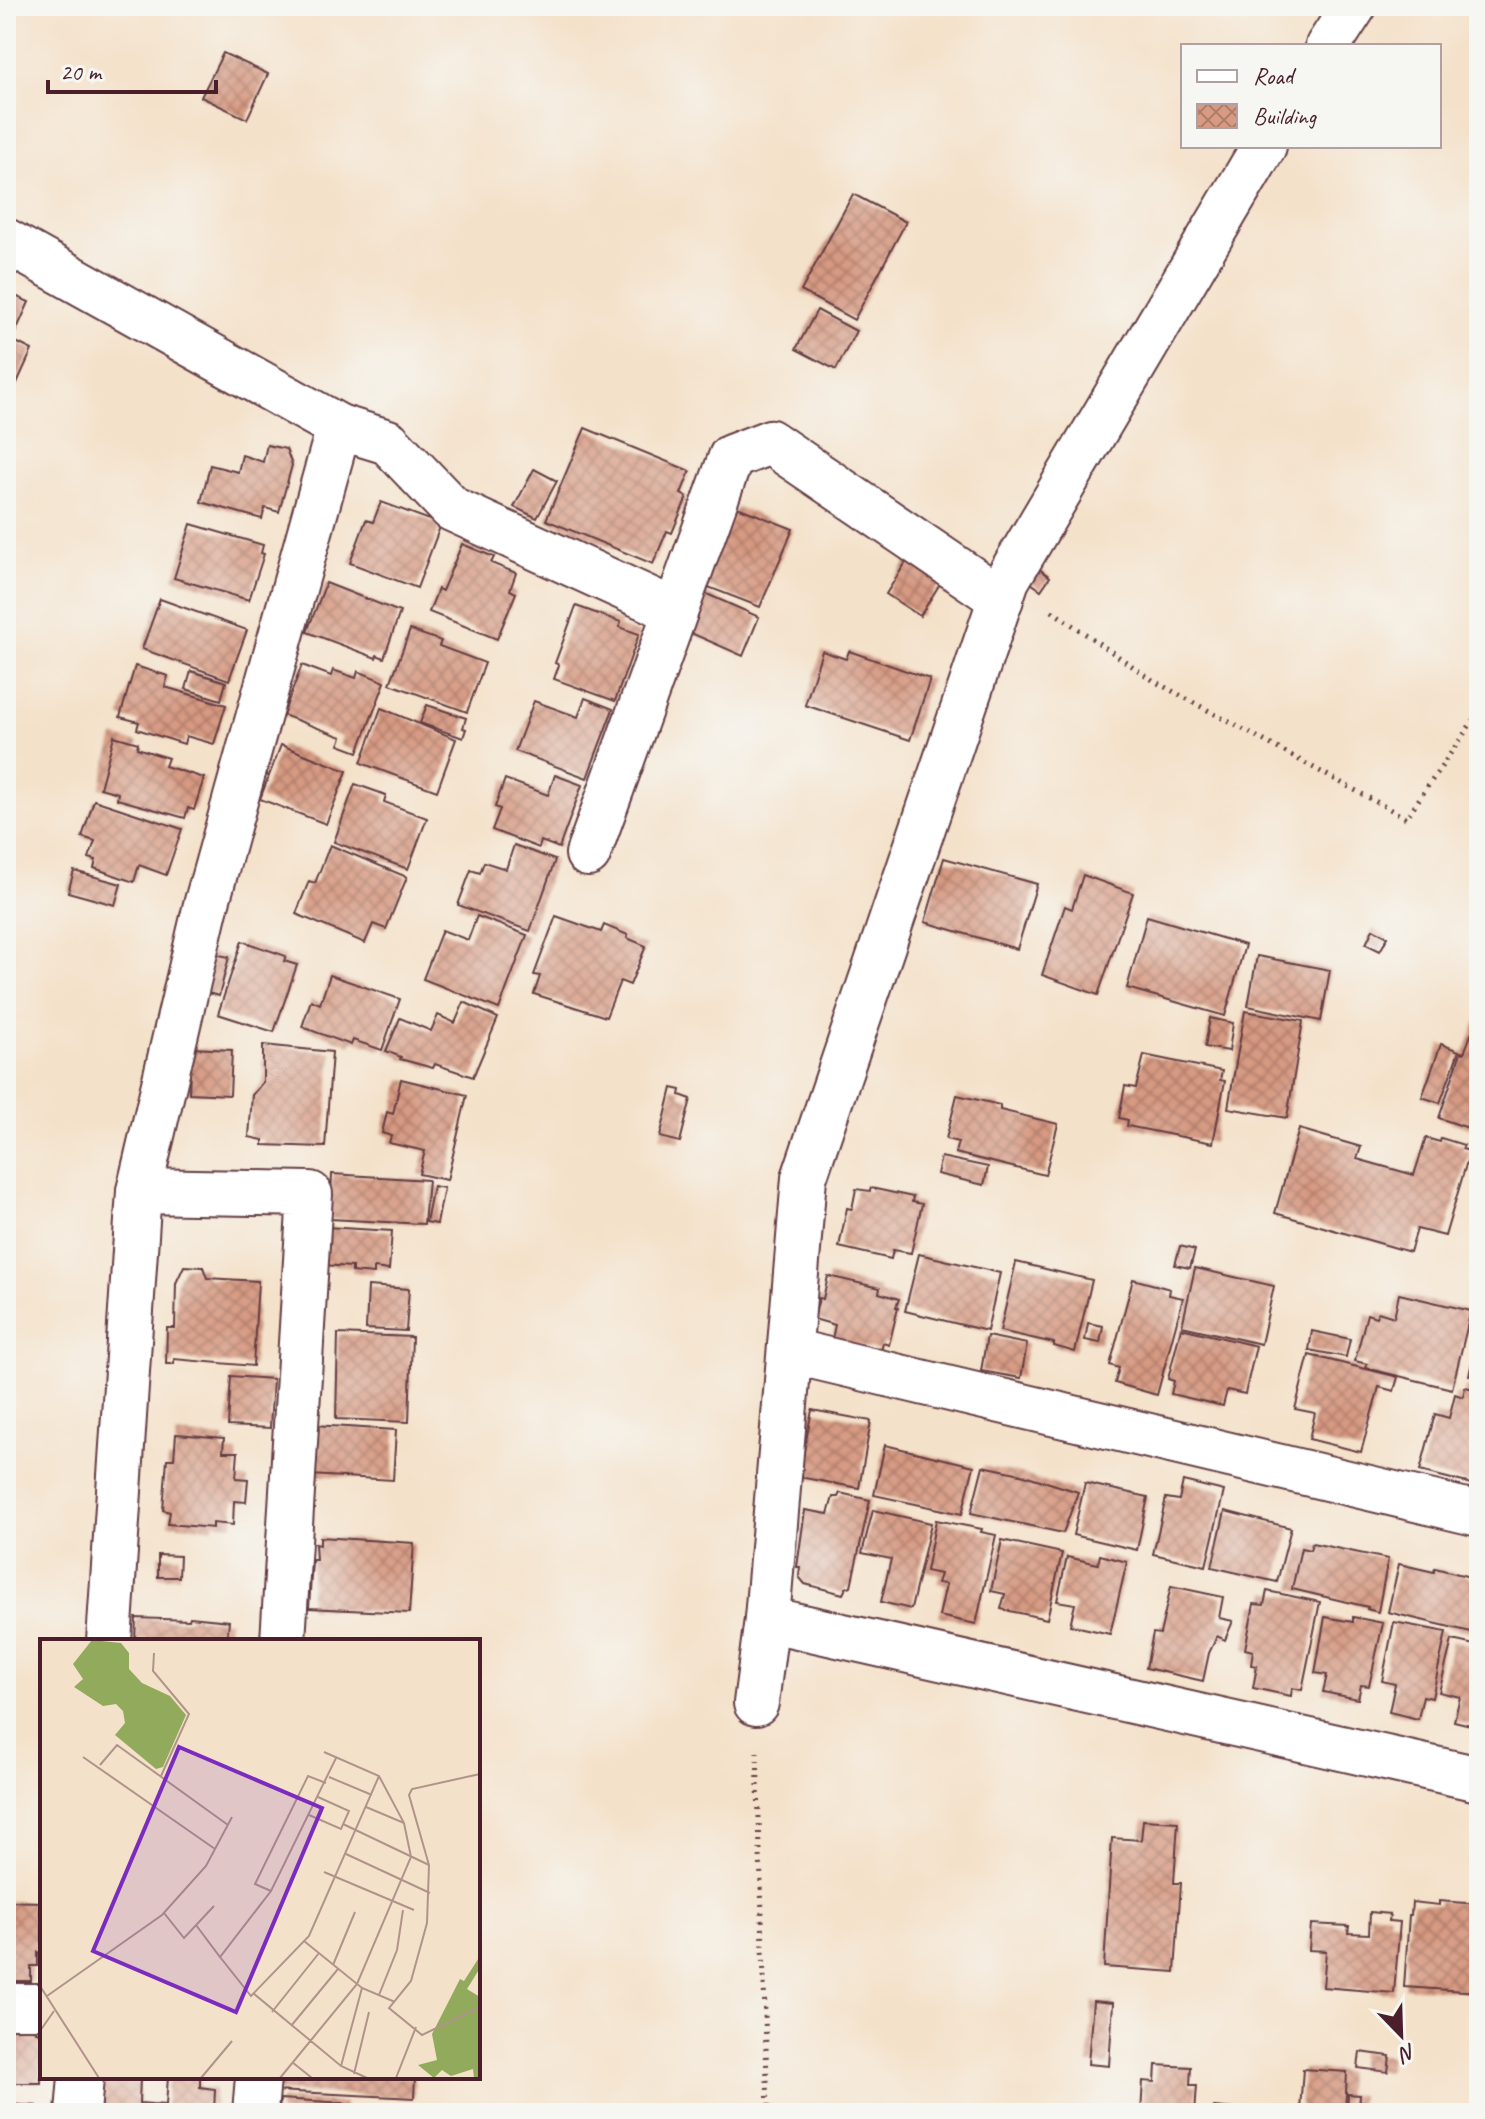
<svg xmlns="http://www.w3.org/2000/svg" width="1485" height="2119" font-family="Caveat,sans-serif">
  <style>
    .building { fill: url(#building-cross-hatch) }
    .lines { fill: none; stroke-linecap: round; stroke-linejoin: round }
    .minor-casing { stroke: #643c43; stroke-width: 48 }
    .path { stroke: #643c43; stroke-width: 5; stroke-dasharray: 2 6; stroke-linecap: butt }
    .minor { stroke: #fff; stroke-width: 44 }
    .inset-road { fill: none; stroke: #b0938a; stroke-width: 2 }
    .view { fill: #7b2cbf; fill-opacity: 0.15; stroke: #7b2cbf; stroke-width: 4 }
    .inset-edge { fill: none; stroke: #4a1f2b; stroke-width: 4 }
  </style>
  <defs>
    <pattern id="building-cross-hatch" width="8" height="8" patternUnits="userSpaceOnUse" patternTransform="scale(2)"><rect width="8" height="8" fill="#d79a82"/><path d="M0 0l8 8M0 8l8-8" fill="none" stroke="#b07d6b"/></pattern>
  </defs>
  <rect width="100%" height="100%" fill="#f6f6f2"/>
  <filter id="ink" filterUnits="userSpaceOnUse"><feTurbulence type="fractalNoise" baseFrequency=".0125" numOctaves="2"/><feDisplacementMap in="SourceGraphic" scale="16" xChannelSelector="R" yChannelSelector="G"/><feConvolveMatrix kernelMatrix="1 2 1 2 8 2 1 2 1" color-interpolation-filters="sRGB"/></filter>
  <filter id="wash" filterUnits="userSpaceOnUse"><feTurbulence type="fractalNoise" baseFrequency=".006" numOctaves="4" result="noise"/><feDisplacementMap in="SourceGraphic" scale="32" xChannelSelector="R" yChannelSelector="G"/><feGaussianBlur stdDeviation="1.8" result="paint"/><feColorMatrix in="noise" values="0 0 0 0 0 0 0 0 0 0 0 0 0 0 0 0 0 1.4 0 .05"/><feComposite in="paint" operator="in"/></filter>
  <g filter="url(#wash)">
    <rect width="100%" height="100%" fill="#f4e1c9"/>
    <g id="blocks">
      <g class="building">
        <path d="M223,53L268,74L247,119L201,97Z"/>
        <path d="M853,194L906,222L854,320L801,291Z"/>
        <path d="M6,292L29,302L12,340L32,350L6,407Z"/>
        <path d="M817,310L856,331L836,370L796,349Z"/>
        <path d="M585,428L690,471L681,494L687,497L672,533L667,531L653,564L546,520Z"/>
        <path d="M267,445L286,449L292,465L279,512L265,508L262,519L201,502L210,465L238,472L242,455L263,462Z"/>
        <path d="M534,469L557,481L537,518L514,507Z"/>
        <path d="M381,502L441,524L417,588L350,563L366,520L373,522Z"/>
        <path d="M737,507L793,529L760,607L703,585Z"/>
        <path d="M191,524L263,545L261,553L264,554L249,600L174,578Z"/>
        <path d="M462,544L494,557L491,563L516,573L510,590L516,593L497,639L429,612L438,589L442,591Z"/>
        <path d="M908,559L941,582L920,616L886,594Z"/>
        <path d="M1038,568L1050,577L1041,590L1028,581Z"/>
        <path d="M326,583L400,612L384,658L377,655L376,658L307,632Z"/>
        <path d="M700,591L759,617L743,656L684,630Z"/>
        <path d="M160,599L247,630L229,680L142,649Z"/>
        <path d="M576,606L621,622L619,627L639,634L615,701L554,679L559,665L555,663Z"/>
        <path d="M410,630L441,641L439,646L485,663L467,712L390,684Z"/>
        <path d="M822,651L846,659L849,651L930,679L910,740L805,705Z"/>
        <path d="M302,665L331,676L333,670L356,678L358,671L385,682L358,752L339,745L342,737L283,715Z"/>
        <path d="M135,666L168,676L165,687L226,705L214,744L186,736L184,744L137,729L139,722L120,717Z"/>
        <path d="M191,671L226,682L221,700L186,689Z"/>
        <path d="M585,698L613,709L587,778L515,751L534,701L578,717Z"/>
        <path d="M427,705L466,718L463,728L466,729L463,738L420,723Z"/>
        <path d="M381,708L456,739L437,791L361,763Z"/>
        <path d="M114,736L138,743L137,748L168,758L165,766L204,778L194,810L188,808L185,818L117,799L118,793L100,788Z"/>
        <path d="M281,745L347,771L326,824L260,799Z"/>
        <path d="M555,775L582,785L559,848L541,841L539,848L492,830L500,809L495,807L505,779L548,795Z"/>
        <path d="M355,784L386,795L384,802L427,818L408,869L334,842Z"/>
        <path d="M94,800L182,829L166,875L139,865L134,882L94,868L96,860L89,858L95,841L82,837Z"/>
        <path d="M330,845L407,877L386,929L373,924L365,943L296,914L309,881L315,883Z"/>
        <path d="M514,845L555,860L530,931L458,905L471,870L480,873L484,862L506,869Z"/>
        <path d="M944,858L1037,884L1017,949L925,922Z"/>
        <path d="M74,871L121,884L115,905L68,892Z"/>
        <path d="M1083,875L1133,893L1098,995L1042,975L1065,906L1072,909Z"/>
        <path d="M477,916L527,935L499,1009L423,979L442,930L468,940Z"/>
        <path d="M556,916L601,932L604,925L628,935L627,938L646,946L630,985L620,981L606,1017L534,994L540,976L534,975Z"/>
        <path d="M1147,916L1245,945L1225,1016L1127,988Z"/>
        <path d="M1373,929L1388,937L1380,951L1366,944Z"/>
        <path d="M242,941L286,956L284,961L297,965L274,1032L218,1014Z"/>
        <path d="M210,953L229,957L219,996L201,991Z"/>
        <path d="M1257,956L1330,970L1321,1021L1248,1006Z"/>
        <path d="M330,975L400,999L382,1050L353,1040L351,1045L302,1027L311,1000L320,1004Z"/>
        <path d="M464,1002L498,1018L473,1077L435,1064L433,1068L400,1059L401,1057L386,1051L400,1018L431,1031L438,1015L455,1023Z"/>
        <path d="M1245,1011L1303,1021L1287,1118L1228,1108Z"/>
        <path d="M1479,1014V1126L1477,1131L1439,1118L1461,1052L1464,1053Z"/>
        <path d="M1210,1018L1233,1023L1229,1051L1205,1047Z"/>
        <path d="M1441,1044L1459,1051L1440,1103L1422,1097Z"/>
        <path d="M263,1045L332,1052L325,1147L263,1145V1140L249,1137L252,1095L263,1082Z"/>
        <path d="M191,1048L232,1050L230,1095L189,1093Z"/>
        <path d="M1144,1055L1222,1071L1220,1080L1225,1081L1213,1143L1127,1126L1128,1120L1119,1118L1125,1086L1136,1088Z"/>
        <path d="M401,1079L467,1095L447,1180L419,1174L425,1151L389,1143L391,1136L382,1133L387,1112L393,1114Z"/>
        <path d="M672,1088L681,1090L680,1095L691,1099L680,1142L660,1137Z"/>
        <path d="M957,1095L1000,1105V1110L1058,1124L1045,1175L955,1153L958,1142L946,1139Z"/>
        <path d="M1299,1129L1361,1147L1357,1159L1414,1175L1426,1138L1440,1142L1441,1138L1464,1145L1462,1149L1470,1151L1445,1236L1417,1229L1410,1252L1275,1213Z"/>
        <path d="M941,1157L988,1167L984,1185L937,1174Z"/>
        <path d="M332,1174L428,1180L424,1224L330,1219Z"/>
        <path d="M433,1186L444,1188L437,1224L426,1222Z"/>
        <path d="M871,1188L913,1197L912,1202L922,1204L911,1253L893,1250L891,1259L839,1247L847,1208L852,1209L856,1189L870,1191Z"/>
        <path d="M325,1227L392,1231L389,1270L374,1268V1274L352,1272V1267L322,1265Z"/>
        <path d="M1180,1246L1195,1250L1190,1268L1175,1265Z"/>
        <path d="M919,1254L1000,1273L987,1331L905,1311Z"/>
        <path d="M1016,1262L1092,1280L1075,1352L1054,1346V1343L1000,1331Z"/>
        <path d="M184,1266L203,1267L207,1278L258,1281L253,1366L174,1359V1364H166L167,1328H175L176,1283Z"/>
        <path d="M1195,1268L1274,1286L1261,1344L1182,1326Z"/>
        <path d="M828,1276L880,1288L879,1293L899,1299L896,1307L898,1308L889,1345L883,1343L881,1351L832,1339L835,1325L814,1319L819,1298L823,1299Z"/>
        <path d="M1133,1279L1170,1289L1169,1295L1183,1298L1157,1395L1115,1383L1119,1368L1110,1365Z"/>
        <path d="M368,1286L409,1289L406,1331L366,1329Z"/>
        <path d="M1399,1294L1471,1311L1452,1389L1366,1368L1367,1364L1355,1361L1367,1314L1376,1317L1378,1312L1394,1317Z"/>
        <path d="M1088,1323L1103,1326L1100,1343L1085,1340Z"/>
        <path d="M1181,1328L1256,1346L1245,1394L1227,1390L1223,1406L1171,1394L1174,1381L1168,1379Z"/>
        <path d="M1312,1331L1350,1339L1346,1357L1309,1350Z"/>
        <path d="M338,1334L412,1337L409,1422L336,1419Z"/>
        <path d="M987,1336L1027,1344L1021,1378L981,1371Z"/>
        <path d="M1478,1339H1479V1377L1469,1375Z"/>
        <path d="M1309,1355L1398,1377L1394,1391L1379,1387L1361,1452L1309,1439L1315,1413L1295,1409Z"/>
        <path d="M231,1376L273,1379L270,1428L228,1426Z"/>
        <path d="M1465,1387L1479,1390V1486L1420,1471L1435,1414L1449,1418L1455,1394L1463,1397Z"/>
        <path d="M812,1410L871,1421L859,1488L799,1477Z"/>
        <path d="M313,1425L396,1430L393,1480L311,1475Z"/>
        <path d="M176,1434L224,1438L223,1452H238L236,1478L248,1479L246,1502L234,1501L233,1525L213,1523V1528L168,1524L170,1512L163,1510L167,1459H174Z"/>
        <path d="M885,1445L974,1466L962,1514L874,1495Z"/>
        <path d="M983,1466L1021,1474L1078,1492L1063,1533L971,1513Z"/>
        <path d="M1183,1481L1224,1491L1206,1566L1153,1554L1166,1498L1179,1500Z"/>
        <path d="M1085,1483L1148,1497L1137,1550L1073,1535Z"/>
        <path d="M840,1493L870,1500L851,1586L846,1588L843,1594L805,1584L799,1577L800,1567H797L805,1510L828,1514L833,1497H838Z"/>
        <path d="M873,1510L931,1523L911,1609L881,1602L891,1559L862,1553Z"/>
        <path d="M1225,1511L1291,1528L1277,1582L1212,1567Z"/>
        <path d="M936,1520L982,1529L981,1532L996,1535L976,1624L939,1616L946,1584L937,1583L940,1574L926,1571Z"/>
        <path d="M320,1537L414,1543L409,1613L309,1608L312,1560H316L315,1544L320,1545Z"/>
        <path d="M1002,1540L1062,1553L1047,1619L1001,1609L1005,1594L991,1591Z"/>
        <path d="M1312,1543L1388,1559L1378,1612L1367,1609L1368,1607L1292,1589L1301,1548L1310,1550Z"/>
        <path d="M158,1555L180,1556L179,1577H158Z"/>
        <path d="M1100,1555L1127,1562L1110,1634L1070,1625L1075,1604L1057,1601L1067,1557L1098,1564Z"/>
        <path d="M1399,1564L1434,1572L1435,1568L1474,1578L1472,1585L1479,1587V1634L1388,1612Z"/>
        <path d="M1171,1586L1223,1597L1219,1618L1233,1621L1225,1640L1217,1636L1209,1653L1203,1681L1146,1668L1153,1633L1160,1634Z"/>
        <path d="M1267,1591L1320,1602L1302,1690L1292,1688L1291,1696L1253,1688L1257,1666L1251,1665L1253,1651L1245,1649L1254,1604L1264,1605Z"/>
        <path d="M190,1617L229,1621L227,1641H135L136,1618L189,1620Z"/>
        <path d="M1325,1617L1353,1622V1617L1383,1623L1369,1686L1361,1685L1358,1699L1323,1692L1327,1675L1315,1673Z"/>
        <path d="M1394,1622L1446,1632L1432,1698L1423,1696L1418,1719L1389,1712L1395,1684L1382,1681Z"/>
        <path d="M1452,1640L1479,1646V1727L1454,1721L1460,1697L1439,1692Z"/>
        <path d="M1143,1820L1178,1822L1174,1883H1181L1175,1972L1104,1967L1112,1838L1141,1840Z"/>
        <path d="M6,1901L40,1902V1915H42V1953L38,1952V1966H31V1981H6Z"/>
        <path d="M1439,1901L1479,1904V1992L1404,1987L1409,1915H1411L1412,1902L1439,1905Z"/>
        <path d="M1370,1912L1390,1914L1389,1921L1400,1922L1394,1993L1323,1987L1326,1951L1309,1950L1311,1924L1349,1926L1348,1933L1369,1934Z"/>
        <path d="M1093,2001L1113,2003L1109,2066L1088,2064Z"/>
        <path d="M6,2026H30L42,2036L41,2083H6Z"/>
        <path d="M1360,2052L1390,2056L1388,2072L1358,2068Z"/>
        <path d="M1156,2065L1191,2067L1190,2085H1197L1195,2113H1141L1143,2081L1155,2082Z"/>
        <path d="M1303,2069L1347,2072L1345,2113L1300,2110Z"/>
        <path d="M103,2077L140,2078L139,2103L166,2105L168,2077H200V2087L215,2089L214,2113H101Z"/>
        <path d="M277,2077H415L414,2098L276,2091Z"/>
        <path d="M1348,2094L1360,2095L1359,2113H1347Z"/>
        <path d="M280,2099L345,2103L344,2113H279Z"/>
        <path d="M6,2104L37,2106V2113H6Z"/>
        <path d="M1214,2107L1257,2111V2113H1213Z"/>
      </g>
    </g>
  </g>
  <g filter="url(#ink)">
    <use href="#blocks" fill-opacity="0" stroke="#643c43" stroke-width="2"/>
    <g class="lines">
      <g class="minor-casing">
        <g id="minor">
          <path d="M1328,46L1354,6"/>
          <path d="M6,241L339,427"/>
          <path d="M588,854L731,457L770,442L1001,599"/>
          <path d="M139,1191L310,1194L283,1641"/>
          <path d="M790,1351L1479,1514"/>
          <path d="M767,1619L1479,1779"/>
          <path d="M109,1641L139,1191L205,909L339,427L388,442L452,509L675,611"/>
          <path d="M756,1703L767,1619L804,1178L1007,580L1264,146"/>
          <path d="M6,2006H42"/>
          <path d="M78,2113L81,2077"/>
          <path d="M255,2113L258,2077"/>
        </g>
      </g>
      <g class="path">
        <path d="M230,8V6"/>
        <path d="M1052,611L1154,681L1406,818L1479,712"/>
        <path d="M757,1752L768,2113"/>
      </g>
      <use href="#minor" class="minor"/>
    </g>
  </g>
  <g transform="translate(40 1639)">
    <rect width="440" height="440" fill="#f4e1c9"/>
    <path d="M52,1L81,4L89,14V30L102,44L130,57L146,76L123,128L116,130L75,96L85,84L83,72L76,65L63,67L34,48L43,40L33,25ZM440,317V329L427,350L440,358V439H434L433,430L411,437L402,431L394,439L378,426L397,421L392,395L420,340L424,342Z" fill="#92aa5c"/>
    <path class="inset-road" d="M114,14L113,32L149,75L121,137M43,118L175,210M60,126L77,106L188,186M440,135L372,150L369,156L389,226L387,284L371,342L349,369L382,396L440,368M289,138L332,156M326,168L364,184M269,176L301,190L309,172L278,158M303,185L389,226M306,215L390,254M284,233L374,271M231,252L215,245L268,137L286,144M124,274L144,299L174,267M156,286L180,318L231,252L296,119M264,302L322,349L355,363M180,318L211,357L269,297L339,137M293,326L315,273M0,347L59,439M213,354L301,427L327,439M339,356L357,311L363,271M7,357L122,276L166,227L192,178M232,373L279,314M251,387L298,330M0,392L14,372M252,423L272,439M301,427L322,349M314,435L329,373M161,439L192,402M240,439L317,345L371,218L364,184L339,137L284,113M356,439L376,388"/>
    <path class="view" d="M139,108L282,169L196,373L53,312Z"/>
    <rect width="440" height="440" class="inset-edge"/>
  </g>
  <rect width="1485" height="2119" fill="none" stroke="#f6f6f2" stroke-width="32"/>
  <rect x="1181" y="44" width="260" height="104" fill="#f6f6f2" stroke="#b1a0a2" stroke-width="2"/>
  <rect x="1197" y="70" width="40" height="12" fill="#ffffff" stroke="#b1a0a2" stroke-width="2"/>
  <text x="1253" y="84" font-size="24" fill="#4a1f2b">Road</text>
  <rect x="1197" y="104" width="40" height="24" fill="url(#building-cross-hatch)" stroke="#b1a0a2" stroke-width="2"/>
  <text x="1253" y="124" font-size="24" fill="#4a1f2b">Building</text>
  <g transform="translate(1401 2035) rotate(157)" stroke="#f6f6f2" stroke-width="6" paint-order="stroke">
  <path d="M0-6L14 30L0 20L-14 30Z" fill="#4a1f2b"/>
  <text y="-12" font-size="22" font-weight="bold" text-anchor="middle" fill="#4a1f2b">N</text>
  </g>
  <path d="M48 80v12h168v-12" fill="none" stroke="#4a1f2b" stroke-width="4"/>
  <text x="60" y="80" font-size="24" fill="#4a1f2b" stroke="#f6f6f2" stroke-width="6" paint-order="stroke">20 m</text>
</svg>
